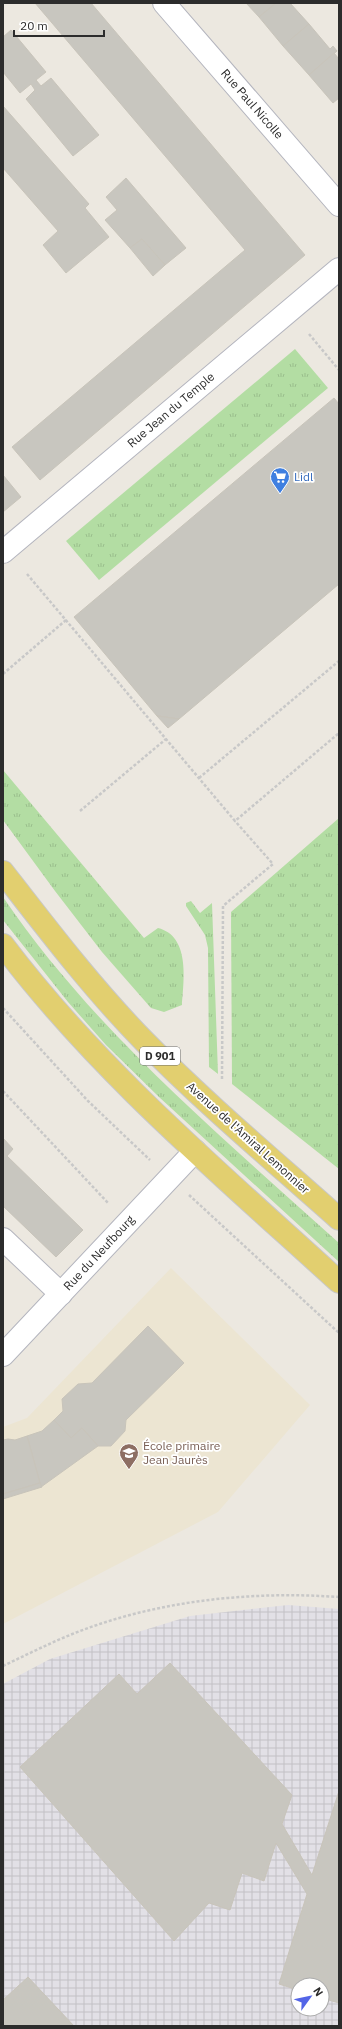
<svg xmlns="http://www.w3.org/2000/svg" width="342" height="2029" font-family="'IBM Plex Sans',sans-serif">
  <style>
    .industrial { fill: url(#industrial-grid); fill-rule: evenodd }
    .education { fill: #ece5d2 }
    .grass { fill: url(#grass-tufts) }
    .building { fill: #c8c6bf; stroke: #c8c4ba }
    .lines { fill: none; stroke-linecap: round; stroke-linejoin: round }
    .minor-casing { stroke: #b4b5be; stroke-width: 24 }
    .major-casing { stroke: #c8c8c8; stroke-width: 24 }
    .path { stroke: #c8c8c8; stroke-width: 2.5; stroke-dasharray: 3 2; stroke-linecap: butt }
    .minor { stroke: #fff; stroke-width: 22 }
    .major { stroke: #e2cf6f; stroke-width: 22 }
    .labels { text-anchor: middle; stroke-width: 3.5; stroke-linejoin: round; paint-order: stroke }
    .shield { fill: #fff; stroke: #6b6b6b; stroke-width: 1 }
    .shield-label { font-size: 11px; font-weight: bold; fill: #2c2c2c }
    .street-label { font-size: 12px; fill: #2c2c2c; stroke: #fff }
    .shop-label { font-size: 12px; fill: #366cbe; stroke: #fff; text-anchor: start }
    .education-label { font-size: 12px; fill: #785e54; stroke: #fff; text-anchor: start }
  </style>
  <defs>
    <pattern id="industrial-grid" width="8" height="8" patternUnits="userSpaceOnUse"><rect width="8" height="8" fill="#e2e0e6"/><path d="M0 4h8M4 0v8" fill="none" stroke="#c2c0c5"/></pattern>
    <pattern id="grass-tufts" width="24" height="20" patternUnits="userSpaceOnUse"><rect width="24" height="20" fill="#b3dda3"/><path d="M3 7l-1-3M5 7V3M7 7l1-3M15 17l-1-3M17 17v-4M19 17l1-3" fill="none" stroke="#9abe8c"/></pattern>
  </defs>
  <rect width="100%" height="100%" fill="#ece8e0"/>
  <path class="industrial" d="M288,1605L339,1609V2026H3V1684L50,1659L190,1616ZM298,1985H322V2009H298Z"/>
  <path class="education" d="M171,1268L310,1405L218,1512L3,1624V1427L27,1418Z"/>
  <g class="grass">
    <path d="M295,349L328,388L99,580L66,541Z"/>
    <path d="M3,770L144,938L158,928C190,936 184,979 182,1005L164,1012L151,1008L102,952L55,891L3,820Z"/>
    <path d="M339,818V1169L232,1084L231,912Z"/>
    <path d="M3,897C94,1031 220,1135 339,1243V1262L159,1097L106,1045L68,1002L3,920Z"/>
    <path d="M191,901L200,913L212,903L218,1074L209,1067L208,948L205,935L186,906V903Z"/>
  </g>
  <g class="building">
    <path d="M35,3H91L305,255L40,480L12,447L245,250Z"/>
    <path d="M246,3H276L259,17Z"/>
    <path d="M276,3H290L309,24L283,46L259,17Z"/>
    <path d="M309,24L330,49L333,46L337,51L309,75L283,46Z"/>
    <path d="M11,30L46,72L36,80L41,86L51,78L99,135L73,156L26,99L35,90L31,84L20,93L3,72V37Z"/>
    <path d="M334,53L339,59V98L333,103L309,75Z"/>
    <path d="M3,106L89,204L85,208L109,237L66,273L43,245L58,231L3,168Z"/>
    <path d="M126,178L186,248L165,265L142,239L130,248L105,220L117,210L106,197Z"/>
    <path d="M142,239L165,265L153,276L130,248Z"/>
    <path d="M334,398L339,404V584L179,719L157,716L74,617Z"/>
    <path d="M3,475L21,497L3,512Z"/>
    <path d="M157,716L179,719L168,728Z"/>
    <path d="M3,1138L13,1149L7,1156L83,1230L56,1257L3,1206Z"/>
    <path d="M148,1326L184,1363L126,1420L125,1431L111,1446H98L82,1428L71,1438L54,1420L63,1411L62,1399L78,1384L92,1383Z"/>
    <path d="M54,1420L71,1438L82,1428L98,1446L41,1487L27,1436L42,1431Z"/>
    <path d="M27,1436L40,1483L3,1494V1440L8,1439L15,1440Z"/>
    <path d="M40,1483L42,1487L3,1499V1494Z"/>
    <path d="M170,1663L292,1795L282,1824L312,1875L339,1791V2003L322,1998V1985H298V1990L279,1984L307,1894L276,1843L264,1881L242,1873L230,1910L209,1903L174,1941L20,1767L119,1674L137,1694Z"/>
    <path d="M28,1977L74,2026H3V2000Z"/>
  </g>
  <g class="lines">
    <g class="minor-casing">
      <g id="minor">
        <path d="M164,3L339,205"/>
        <path d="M3,552L339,269"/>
        <path d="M3,1239L61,1294"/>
        <path d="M3,1355L195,1151"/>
      </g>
    </g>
    <g class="major-casing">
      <g id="major">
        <path d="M3,872C48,930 93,989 145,1042C206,1104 274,1161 339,1219"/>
        <path d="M3,945C99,1072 222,1175 339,1282"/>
      </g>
    </g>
    <g class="path">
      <path d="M309,334L339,370"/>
      <path d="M27,574L235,821L339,733"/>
      <path d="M3,674L66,620"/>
      <path d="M199,778L339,661"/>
      <path d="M80,811L166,739"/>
      <path d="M3,1008L88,1101L150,1160"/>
      <path d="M222,1079L223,906L273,864L235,821"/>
      <path d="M3,1091L109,1204"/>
      <path d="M189,1195L339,1333"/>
      <path d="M3,1666C28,1654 54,1641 80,1631C162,1600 252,1591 339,1597"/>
    </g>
    <use href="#minor" class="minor"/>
    <use href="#major" class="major"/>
  </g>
  <defs>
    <g id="supermarket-pin" transform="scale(1)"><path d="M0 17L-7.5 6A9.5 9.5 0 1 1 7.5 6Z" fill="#3f7fe0" stroke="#fff"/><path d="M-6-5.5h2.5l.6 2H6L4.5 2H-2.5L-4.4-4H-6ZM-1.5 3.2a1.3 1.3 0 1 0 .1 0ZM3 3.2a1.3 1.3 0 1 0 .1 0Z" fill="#fff"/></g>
    <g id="school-pin" transform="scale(1)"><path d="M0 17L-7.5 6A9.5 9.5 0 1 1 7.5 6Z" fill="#8d6e63" stroke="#fff"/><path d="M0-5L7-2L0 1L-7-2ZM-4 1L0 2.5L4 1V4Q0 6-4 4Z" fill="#fff"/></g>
  </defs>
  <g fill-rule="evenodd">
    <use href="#supermarket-pin" x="280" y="477"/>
    <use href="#school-pin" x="129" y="1453"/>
  </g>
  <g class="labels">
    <rect class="shield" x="140" y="1047" width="40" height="18" rx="3"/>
    <g class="shield-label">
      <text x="160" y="1060">D 901</text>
    </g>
    <g class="street-label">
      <text transform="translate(252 104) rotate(49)" y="4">Rue Paul Nicolle</text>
      <text transform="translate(171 410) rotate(-40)" y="4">Rue Jean du Temple</text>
      <text transform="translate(248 1138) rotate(42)" y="4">Avenue de l'Amiral Lemonnier</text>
      <text transform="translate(99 1253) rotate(-47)" y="4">Rue du Neufbourg</text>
    </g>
    <g class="shop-label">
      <text x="294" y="481">Lidl</text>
    </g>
    <g class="education-label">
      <text x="143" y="1450">École primaire<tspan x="143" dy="14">Jean Jaurès</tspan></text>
    </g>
  </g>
  <rect width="342" height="2029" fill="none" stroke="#2c2c2c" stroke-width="8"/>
  <g transform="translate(310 1997) rotate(57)"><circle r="19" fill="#ffffff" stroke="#ababab"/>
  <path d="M0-3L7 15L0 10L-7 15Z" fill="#5365e7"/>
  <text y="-6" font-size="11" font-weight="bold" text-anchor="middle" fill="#2c2c2c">N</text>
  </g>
  <path d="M14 30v6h90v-6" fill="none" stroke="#2c2c2c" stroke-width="2"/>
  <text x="20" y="30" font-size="12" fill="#2c2c2c" stroke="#ffffff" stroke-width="3" paint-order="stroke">20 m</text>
</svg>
